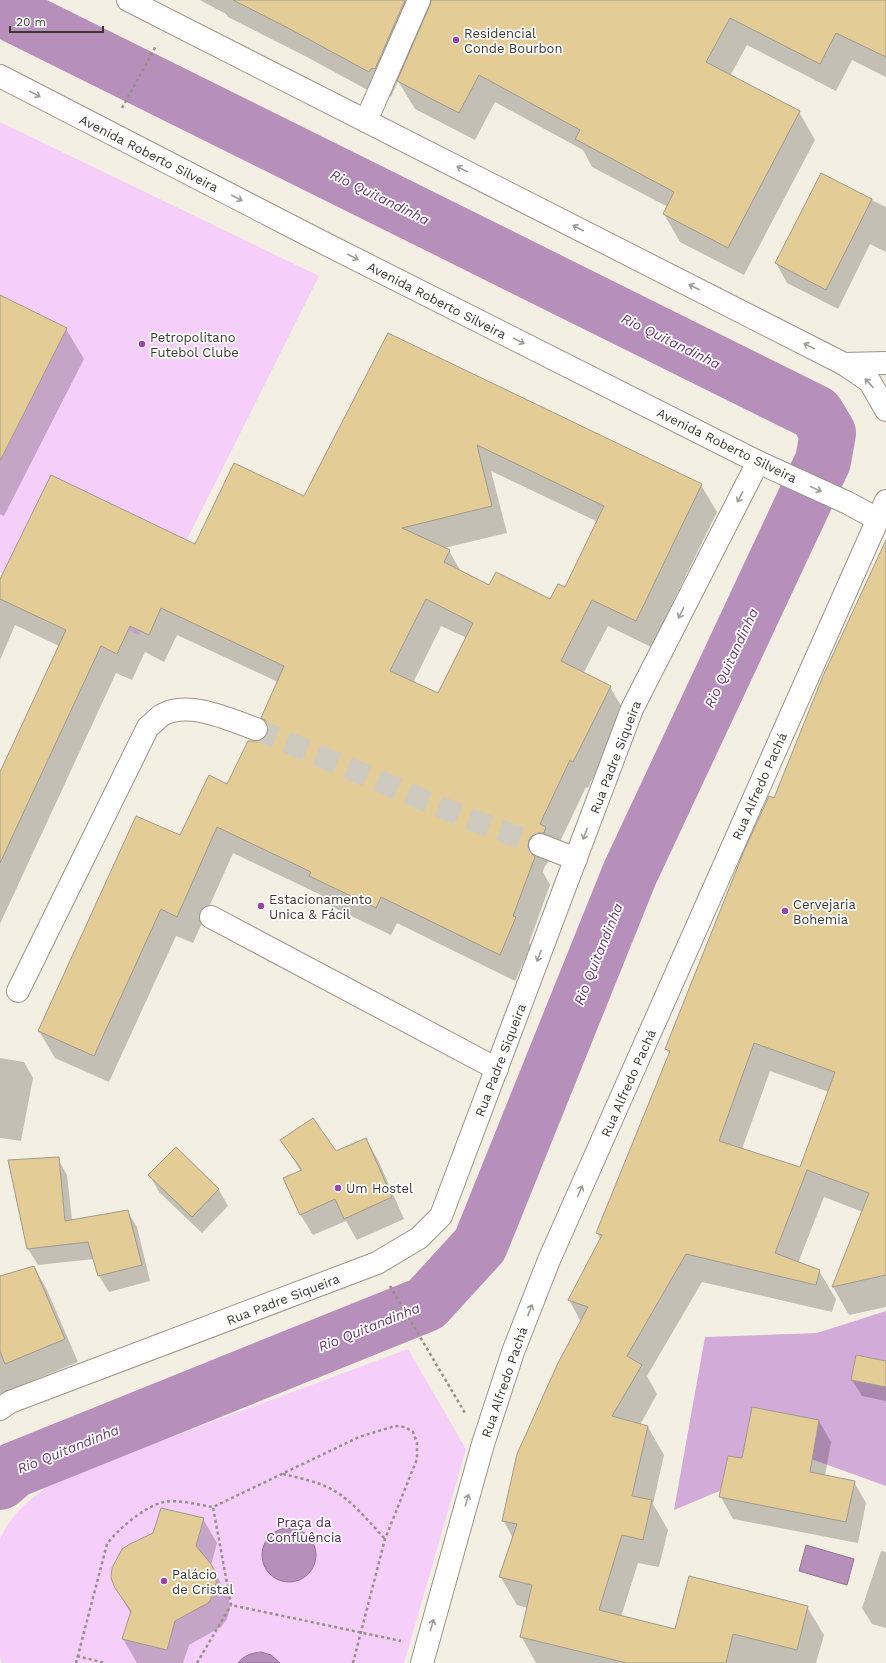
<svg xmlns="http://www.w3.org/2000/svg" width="886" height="1663" font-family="'Work Sans',sans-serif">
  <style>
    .green { fill: #f5cffa }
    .forest { fill: #d3abd8 }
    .water { fill: #b68fba; stroke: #917592 }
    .shadow { fill: #0003; fill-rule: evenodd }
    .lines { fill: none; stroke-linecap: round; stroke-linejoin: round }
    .river { stroke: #b68fba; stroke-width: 56 }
    .building { fill: #e3cc95; stroke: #a09b90; fill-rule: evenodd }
    .minor-tunnel { stroke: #cfcac0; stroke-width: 22; stroke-dasharray: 22 11; stroke-linecap: butt }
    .minor-casing { stroke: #9a958a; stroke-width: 24 }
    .major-casing { stroke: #9a958a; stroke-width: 24 }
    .path { stroke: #949188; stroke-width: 2.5; stroke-dasharray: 3 3; stroke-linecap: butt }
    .minor { stroke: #fff; stroke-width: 22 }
    .major { stroke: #fff; stroke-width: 22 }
    .oneway { stroke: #9c9c99 }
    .poi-dot { fill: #9f41aa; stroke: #fff; stroke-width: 1.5 }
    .labels { text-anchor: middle; stroke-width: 3.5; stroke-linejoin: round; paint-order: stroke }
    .poi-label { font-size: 13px; fill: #3a3833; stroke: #fff; text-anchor: start }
    .street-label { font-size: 13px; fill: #3a3833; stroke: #fff }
    .park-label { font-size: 13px; fill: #54235a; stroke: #fff }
    .water-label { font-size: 14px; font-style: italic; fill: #67366d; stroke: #fff }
  </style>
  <rect width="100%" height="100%" fill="#f4efe3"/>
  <g class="green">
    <path d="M0,122L319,276L139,635L0,572Z"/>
    <path d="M408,1349L466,1449L404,1663H2L0,1657V1540C12,1510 35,1495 61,1478Z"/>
  </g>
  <path class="forest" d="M886,1311V1486L803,1456L674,1510L705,1337L817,1333Z"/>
  <g class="water">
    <circle cx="289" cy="1555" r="27"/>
    <path d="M806,1545L854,1559L847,1585L799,1571Z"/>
    <path d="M261,1652L271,1655L280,1663H238C244,1655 252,1653 261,1652Z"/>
  </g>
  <g class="shadow">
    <path d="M200,0H886V77L852,60L836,91L747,45L730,76L799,112L815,140L744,275L680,242L664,214L668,207L592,167L583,150L495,102L475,140L415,109L398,81L391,97L388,95L386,100L305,56L228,17L226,14Z"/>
    <path d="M821,175L886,207V252L870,244L838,309L787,283L776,263Z"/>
    <path d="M0,296L66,329L84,359L4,516L0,514Z"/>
    <path d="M389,334L701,485L717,512L651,647L608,626L583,674L610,687L626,714L588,788L586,787L557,848L554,860L548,862L544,868L543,872L550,885L529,943L531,945L515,981L397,923L391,935L326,904L321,895L233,853L193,943L176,936L109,1082L55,1058L39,1031L180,836L227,785L259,742L265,739L269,733V729L262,718L278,682L177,635L164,662L145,652L132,680L116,673L0,924V774L59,646L15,625L0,660V584L195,545L305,498ZM491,471L598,522L565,589L550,600L489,587L462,573L449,551L444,548L507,533ZM441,626L467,638L438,694L413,683Z"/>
    <path d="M886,544V1307L849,1315L833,1287L863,1212L824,1197L798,1263L819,1271L836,1299L832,1312L702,1282L647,1376L657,1394L640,1425L648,1427L664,1455L653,1504L668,1530L659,1567L638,1563L621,1617L676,1630L807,1607L824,1635L816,1663H536L521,1636L528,1608L517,1605L500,1576L513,1538L503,1520L581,1322L569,1300L601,1240L597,1233L670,1055L666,1049ZM770,1071L829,1092L801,1168L742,1149Z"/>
    <path d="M0,1058L24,1062L33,1078L21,1141L0,1138Z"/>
    <path d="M366,1139L378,1160L404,1219L357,1240L346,1221L313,1235L300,1214L301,1172L282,1140L335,1153Z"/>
    <path d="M176,1148L219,1190L228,1206L202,1233L159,1192L150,1176Z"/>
    <path d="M58,1159L67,1175L72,1220L127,1211L137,1227L150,1281L109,1292L99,1276L94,1259L38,1265L28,1249Z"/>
    <path d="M34,1267L47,1290L78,1362L0,1394V1277Z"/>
    <path d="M886,1362V1401L862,1396L852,1380Z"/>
    <path d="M819,1421L831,1442L825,1476L854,1482L866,1503L858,1543L733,1519L721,1497L742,1460Z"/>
    <path d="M203,1519L217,1543L211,1565L229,1598L230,1609L227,1619L221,1627L189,1645L183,1663H137L123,1639L131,1614L116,1588Z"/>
    <path d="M881,1551L886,1552V1628L872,1624L862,1608Z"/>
  </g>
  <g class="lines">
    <path class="river" d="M0,8L816,413L828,433L823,461L630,873L480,1245L426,1304L14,1470L0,1482"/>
  </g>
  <g class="building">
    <path d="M233,0H405L375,69L372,68L369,72L288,28Z"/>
    <path d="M431,0H886V57L836,33L820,64L730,18L706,62L800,111L728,248L663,214L674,192L575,139L580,130L479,75L459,113L397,81L430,5Z"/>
    <path d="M821,173L872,199L826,290L775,263Z"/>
    <path d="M0,295L67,328L0,461Z"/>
    <path d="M388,333L702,484L636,621L592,600L561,661L611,686L573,762L570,760L540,824L546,827L544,833H538L533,835L529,840L528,847L531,853L535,857L513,916L516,917L500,955L381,897L376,908L309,876L311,872L217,827L177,917L161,909L94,1056L38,1031L136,816L180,835L209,775L227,784L248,741H259L264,738L268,734V726L266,721L261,718L284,666L161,608L149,635L130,626L117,654L101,646L0,863V772L66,630L0,599V579L51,475L195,544L234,463L304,496ZM477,445L604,506L565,587L558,584L550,599L496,572L489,585L444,562L450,550L402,528L492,506ZM426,599L473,623L438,693L390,671Z"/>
    <path d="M886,540V1275L832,1287L869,1193L807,1170L775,1253L820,1270L816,1285L686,1254L627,1356L642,1365L612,1416L648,1426L632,1496L652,1500L643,1540L622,1535L599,1610L675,1629L689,1576L808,1606L797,1650L733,1634L726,1663H627L520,1637L532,1585L499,1577L517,1524L502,1521L517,1454L558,1363L588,1307L568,1300L602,1235L596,1233L670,1051L665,1049L744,851L769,796L774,798L823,676ZM754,1043L835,1072L800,1167L719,1141Z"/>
    <path d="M313,1118L336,1151L366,1138L392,1197L344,1219L335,1199L300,1215L283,1178L302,1170L280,1140Z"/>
    <path d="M176,1147L219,1189L192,1217L148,1175Z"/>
    <path d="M59,1157L65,1221L128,1210L142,1265L98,1276L88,1242L27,1249L8,1160Z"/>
    <path d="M34,1266L65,1339L5,1364L0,1351V1276Z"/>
    <path d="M856,1355L886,1361V1387L851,1380Z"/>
    <path d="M752,1407L819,1420L810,1472L855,1481L846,1522L719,1497L728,1456L742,1458Z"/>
    <path d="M161,1508L204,1518L196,1546L211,1564L216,1573V1584L214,1594L208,1603L175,1621L167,1650L122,1639L131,1611L115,1588L111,1578L112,1568L122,1549L130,1544L153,1533Z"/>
  </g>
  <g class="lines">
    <path class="minor-tunnel" d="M256,729L464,817L540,845"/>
    <g class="minor-casing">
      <g id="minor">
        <path d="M366,121L419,0"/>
        <path d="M540,845L576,859"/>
        <path d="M211,917L497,1069"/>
        <path d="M18,991L148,727C153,724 157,718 162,715C189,700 230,720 256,729"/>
      </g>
    </g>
    <g class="major-casing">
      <g id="major">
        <path d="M128,0L844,364L870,382L886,410"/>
        <path d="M0,76L316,239L758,462L848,503L877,519"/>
        <path d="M844,364L886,363"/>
        <path d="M0,1409L10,1402L377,1263L419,1238L441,1216L632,709L758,462"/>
        <path d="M422,1663L483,1444L513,1352L549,1260L886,501"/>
      </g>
    </g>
    <g class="path">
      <path d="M122,108L156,46"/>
      <path d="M390,1286L465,1413"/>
      <path d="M283,1474C299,1478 316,1481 331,1489C351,1499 370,1523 385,1539"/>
      <path d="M77,1656L105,1663"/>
      <path d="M76,1663L107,1544C118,1529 145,1506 164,1502C179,1499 198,1505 213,1507"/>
      <path d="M197,1663L231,1605"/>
      <path d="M353,1663L385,1539L417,1459V1443L413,1432L405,1427L395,1426L359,1437L213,1507L231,1605L401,1641"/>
    </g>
    <use href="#minor" class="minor"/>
    <use href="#major" class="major"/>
  </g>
  <defs><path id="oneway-shaft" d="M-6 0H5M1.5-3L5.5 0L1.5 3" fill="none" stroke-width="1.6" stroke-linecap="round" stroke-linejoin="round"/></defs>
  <g class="oneway">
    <use href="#oneway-shaft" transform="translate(35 94) rotate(27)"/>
    <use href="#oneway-shaft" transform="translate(462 169) rotate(-153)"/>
    <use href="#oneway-shaft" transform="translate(237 198) rotate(27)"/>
    <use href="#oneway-shaft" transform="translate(578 228) rotate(-153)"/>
    <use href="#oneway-shaft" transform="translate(353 257) rotate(27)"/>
    <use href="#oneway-shaft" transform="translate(694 287) rotate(-153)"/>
    <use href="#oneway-shaft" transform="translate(519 341) rotate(27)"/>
    <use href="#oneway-shaft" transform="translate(809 346) rotate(-153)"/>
    <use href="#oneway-shaft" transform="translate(869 383) rotate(-133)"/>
    <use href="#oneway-shaft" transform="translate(816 489) rotate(25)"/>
    <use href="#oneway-shaft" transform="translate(740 497) rotate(117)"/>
    <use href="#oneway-shaft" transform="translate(681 613) rotate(117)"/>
    <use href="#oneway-shaft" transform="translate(585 834) rotate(111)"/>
    <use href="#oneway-shaft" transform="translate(539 956) rotate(111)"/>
    <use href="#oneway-shaft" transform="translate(580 1191) rotate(-66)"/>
    <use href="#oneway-shaft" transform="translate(530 1310) rotate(-69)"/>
    <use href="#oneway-shaft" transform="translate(467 1500) rotate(-74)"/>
    <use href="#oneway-shaft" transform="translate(432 1625) rotate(-74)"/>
  </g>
  <g class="poi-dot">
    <circle cx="456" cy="40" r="4"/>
    <circle cx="142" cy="344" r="4"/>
    <circle cx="261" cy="906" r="4"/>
    <circle cx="785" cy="911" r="4"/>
    <circle cx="338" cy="1188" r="4"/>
    <circle cx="164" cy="1581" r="4"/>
  </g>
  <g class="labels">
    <g class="poi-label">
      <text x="464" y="38">Residencial<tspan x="464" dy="15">Conde Bourbon</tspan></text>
      <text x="150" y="342">Petropolitano<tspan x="150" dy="15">Futebol Clube</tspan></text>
      <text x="269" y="904">Estacionamento<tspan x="269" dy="15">Unica &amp; Fácil</tspan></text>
      <text x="793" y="909">Cervejaria<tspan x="793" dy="15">Bohemia</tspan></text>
      <text x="346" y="1193">Um Hostel</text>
      <text x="172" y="1579">Palácio<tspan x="172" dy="15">de Cristal</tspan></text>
    </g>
    <g class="street-label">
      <text transform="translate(149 153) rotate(27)" y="5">Avenida Roberto Silveira</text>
      <text transform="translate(437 300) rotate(27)" y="5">Avenida Roberto Silveira</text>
      <text transform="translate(727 445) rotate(26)" y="5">Avenida Roberto Silveira</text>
      <text transform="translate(615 757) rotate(-69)" y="5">Rua Padre Siqueira</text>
      <text transform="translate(759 786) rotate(-66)" y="5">Rua Alfredo Pachá</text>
      <text transform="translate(500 1060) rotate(-69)" y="5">Rua Padre Siqueira</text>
      <text transform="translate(628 1083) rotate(-66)" y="5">Rua Alfredo Pachá</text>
      <text transform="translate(283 1299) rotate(-21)" y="5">Rua Padre Siqueira</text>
      <text transform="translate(504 1382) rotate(-71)" y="5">Rua Alfredo Pachá</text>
    </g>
    <g class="park-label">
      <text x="304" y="1527">Praça da<tspan x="304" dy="15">Confluência</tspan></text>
    </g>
    <g class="water-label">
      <text transform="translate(380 197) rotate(26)" y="5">Rio Quitandinha</text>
      <text transform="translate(671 341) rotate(26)" y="5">Rio Quitandinha</text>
      <text transform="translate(731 658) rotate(-65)" y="5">Rio Quitandinha</text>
      <text transform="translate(598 954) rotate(-68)" y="5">Rio Quitandinha</text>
      <text transform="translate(369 1327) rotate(-22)" y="5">Rio Quitandinha</text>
      <text transform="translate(68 1449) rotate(-22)" y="5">Rio Quitandinha</text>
    </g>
  </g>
  <path d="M10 26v6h93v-6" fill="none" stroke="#3a3833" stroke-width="2"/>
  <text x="16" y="26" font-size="12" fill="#3a3833" stroke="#ffffff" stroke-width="3" paint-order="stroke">20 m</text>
</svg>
